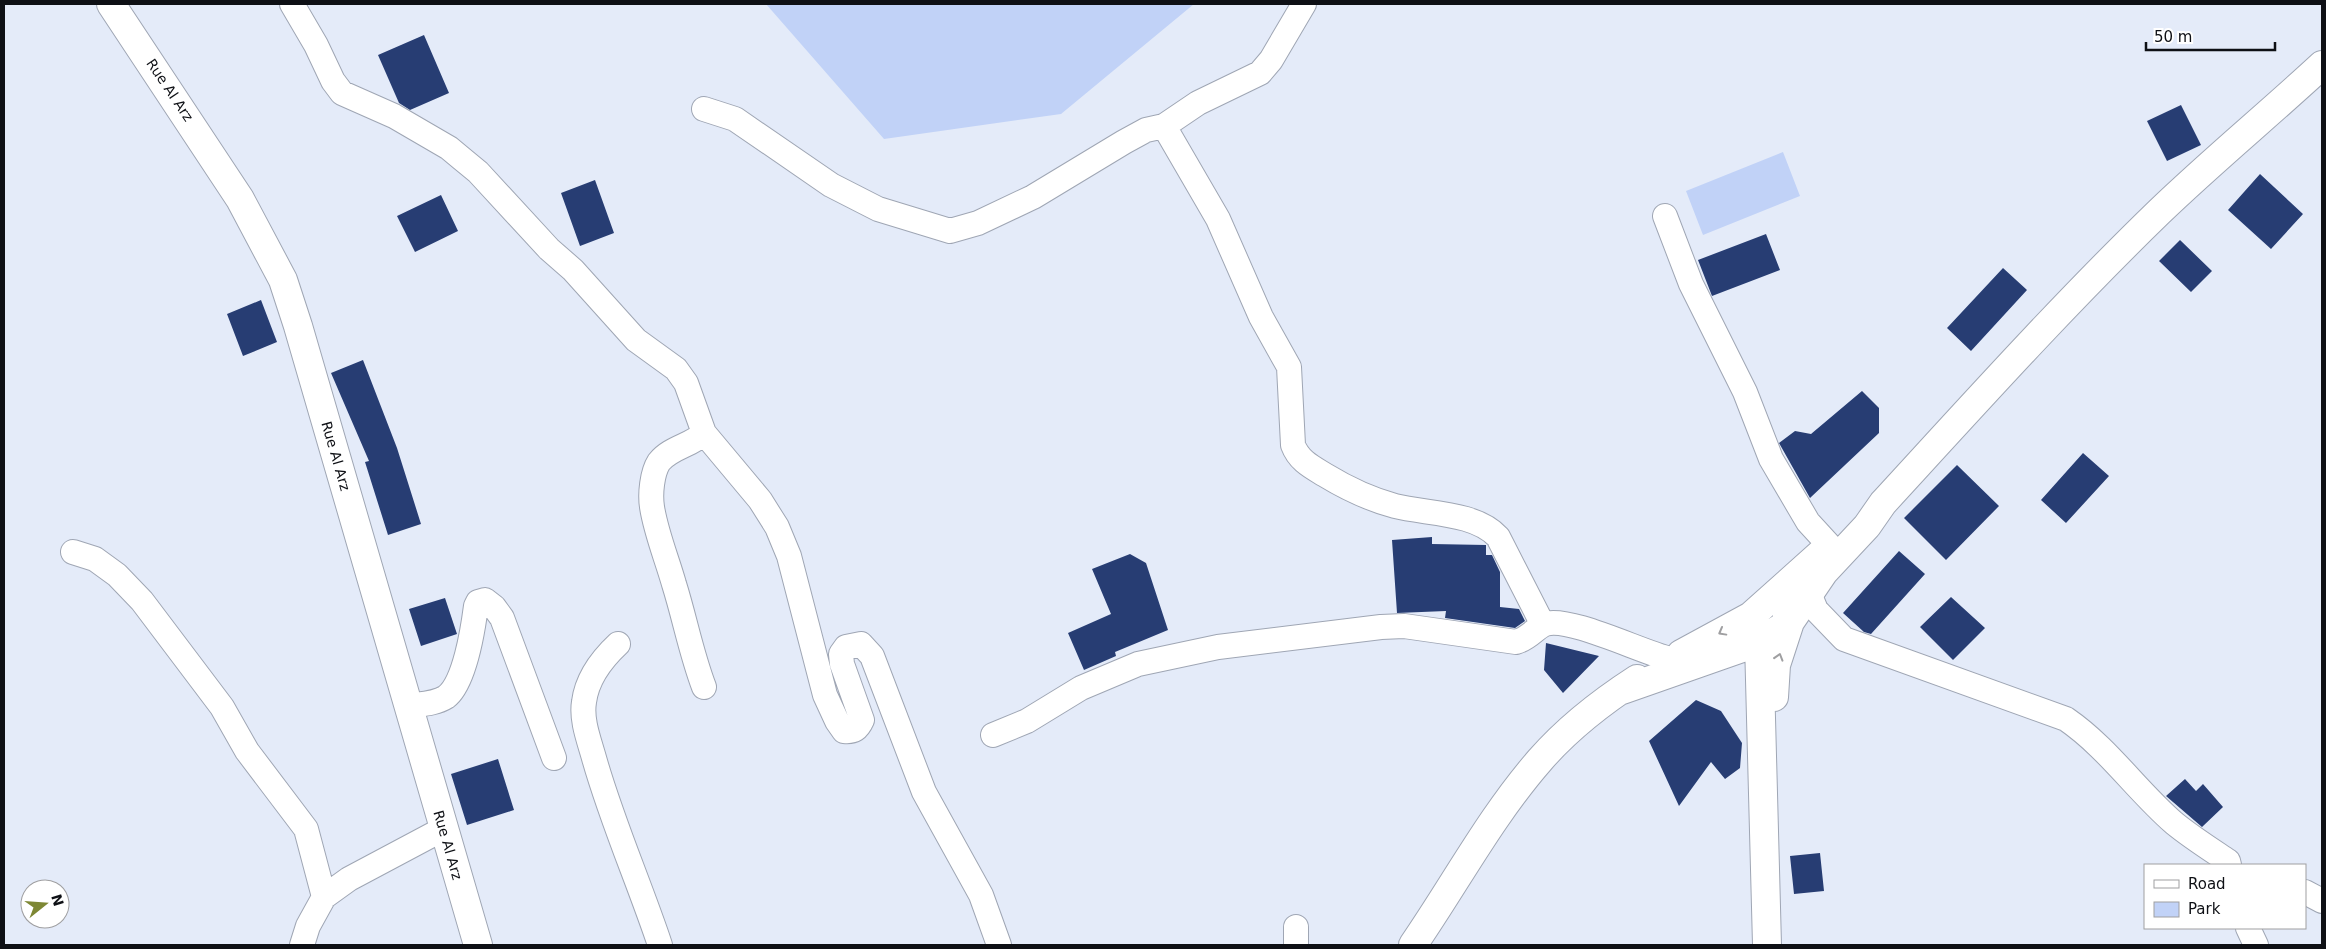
<svg xmlns="http://www.w3.org/2000/svg" width="2326" height="949" viewBox="0 0 2326 949" font-family="'DejaVu Sans',sans-serif">
<rect width="100%" height="100%" fill="#e4ebf9"/>
<!-- green -->
<path fill="#c1d2f7" d="M766 4H1194L1061 114 884 139Z
M1783 152 1800 196 1703 235 1686 191Z"/>
<!-- building -->
<path fill="#273d73" d="M424 35 449 93 410 110 399 103 378 55Z
M2181 105 2201 145 2167 161 2147 121Z
M2260 174 2303 214 2271 249 2228 210Z
M595 180 614 233 580 246 561 193Z
M441 195 458 231 415 252 397 216Z
M1766 234 1780 270 1712 296 1698 260Z
M2180 240 2212 271 2191 292 2159 261Z
M2003 268 2027 290 1971 351 1947 328Z
M261 300 277 342 243 356 227 314Z
M363 360 397 448 421 524 388 535 365 462 369 461 331 373Z
M1862 391 1879 408V433L1810 498 1779 443 1795 431 1811 434Z
M2083 453 2109 476 2066 523 2041 500Z
M1957 465 1999 506 1946 560 1904 518Z
M1432 537V544L1486 545V555H1492L1500 572V607L1519 609 1525 621 1515 628 1445 618 1446 611 1397 613 1392 540Z
M1899 551 1925 574 1871 634 1864 632 1843 613Z
M1130 554 1146 563 1168 630 1115 652 1116 656 1084 670 1068 633 1111 614 1092 569Z
M1951 597 1985 628 1953 660 1920 627Z
M445 598 457 634 421 646 409 609Z
M1546 643 1599 656 1563 693 1544 670Z
M1696 700 1721 711 1742 743 1740 768 1725 779 1711 762 1679 806 1649 741Z
M498 759 514 810 467 825 451 774Z
M2185 779 2196 791 2203 784 2223 807 2202 827 2166 796Z
M1820 853 1824 891 1794 894 1790 856Z"/>
<g fill="none" stroke-linecap="round" stroke-linejoin="round">
<!-- minor casing -->
<g stroke="#9fa6b4" stroke-width="26">
<path id="minor" d="M292 4 316 45 333 81 342 93 394 116 449 148 461 158 478 172 549 249 573 270 636 340 676 369 686 383 704 433 760 500 777 527 789 556 825 695 837 721 844 731C854 732 858 729 862 720L842 664 841 654 846 647 861 644 872 656 924 792 981 895 999 945
M704 109 735 119 831 185 878 209 950 231 978 223 1033 197 1124 142 1146 130 1164 126 1198 103 1260 73 1271 60 1304 4
M1164 126 1218 219 1261 317 1289 367 1293 445C1299 461 1312 467 1325 475 1348 489 1369 499 1395 506 1427 514 1475 512 1498 537L1543 625
M1665 216 1691 284 1745 392 1771 459 1808 522 1830 546
M704 433C691 446 671 447 659 462 652 473 650 494 652 507 656 533 667 559 674 584 685 619 691 653 704 687
M73 552 95 559 117 575 142 601 222 707 247 751 306 829 324 897
M1809 593 1816 610 1844 639 2066 719C2108 748 2136 790 2174 823 2191 837 2210 849 2228 861L2229 865
M618 644C602 659 587 678 584 702 581 720 589 740 594 758 612 822 639 882 660 945
M408 706C420 704 435 704 446 697 465 683 473 629 476 606L478 602 485 600 494 607 502 618 554 758
M993 735 1027 721 1081 688 1138 664 1218 647 1381 627 1404 626 1516 642C1530 638 1535 628 1545 624 1569 616 1641 652 1670 659
M2305 892 2322 901
M1296 927V945
M2248 928 2256 945
M302 945 308 926 324 897 349 879 443 829"/>
</g>
<!-- major casing -->
<g stroke="#9fa6b4" stroke-width="30">
<path id="major" d="M111 4 240 199 283 280 298 326 478 945
M1754 625 1759 642 1767 945
M1681 654 1751 616 1827 548
M1622 690 1759 642 1790 622 1824 572 1867 526 1883 503C1973 405 2063 305 2159 212 2212 161 2268 115 2322 65
M1774 697 1776 665 1790 622 1787 615
M1413 945C1455 884 1491 816 1540 760 1567 729 1603 701 1637 679"/>
</g>
<!-- minor -->
<use href="#minor" stroke="#fff" stroke-width="24"/>
<!-- major -->
<use href="#major" stroke="#fff" stroke-width="28"/>
</g>
<!-- one-way arrows -->
<defs><path id="oneway-chevron" d="M-2-3.5L2.5 0L-2 3.5" fill="none" stroke-width="1.6" stroke-linecap="round" stroke-linejoin="round" transform="scale(1.25)"/></defs>
<g stroke="#9f9fa1">
<use href="#oneway-chevron" transform="translate(1722 632) rotate(151)"/>
<use href="#oneway-chevron" transform="translate(1779 657) rotate(-73)"/>
</g>
<g text-anchor="middle" stroke-width="5" stroke-linejoin="round" paint-order="stroke">
<!-- street labels -->
<g font-size="14" fill="#0e1015" stroke="#fff">
<text transform="translate(170 90) rotate(56)" y="5">Rue Al Arz</text>
<text transform="translate(336 456) rotate(74)" y="5">Rue Al Arz</text>
<text transform="translate(448 845) rotate(74)" y="5">Rue Al Arz</text>
</g>
</g>
<!-- border -->
<rect width="2326" height="949" fill="none" stroke="#0e1015" stroke-width="10"/>
<!-- legend -->
<rect x="2144" y="864" width="162" height="65" fill="#ffffff" stroke="#9f9fa1"/>
<rect x="2154" y="880" width="25" height="8" fill="#ffffff" stroke="#9f9fa1"/>
<text x="2188" y="889" font-size="15" fill="#0e1015">Road</text>
<rect x="2154" y="902" width="25" height="15" fill="#c1d2f7" stroke="#9f9fa1"/>
<text x="2188" y="914" font-size="15" fill="#0e1015">Park</text>
<!-- north arrow -->
<g transform="translate(45 904) rotate(73)"><circle r="24" fill="#ffffff" stroke="#9f9fa1"/>
<path d="M0-4L9 19L0 12L-9 19Z" fill="#7d8734"/>
<text y="-8" font-size="14" font-weight="bold" text-anchor="middle" fill="#0e1015">N</text>
</g>
<!-- scale -->
<path d="M2146 42v8h129v-8" fill="none" stroke="#0e1015" stroke-width="2.5"/>
<text x="2154" y="42" font-size="15" fill="#0e1015" stroke="#ffffff" stroke-width="4" paint-order="stroke">50 m</text>
</svg>
